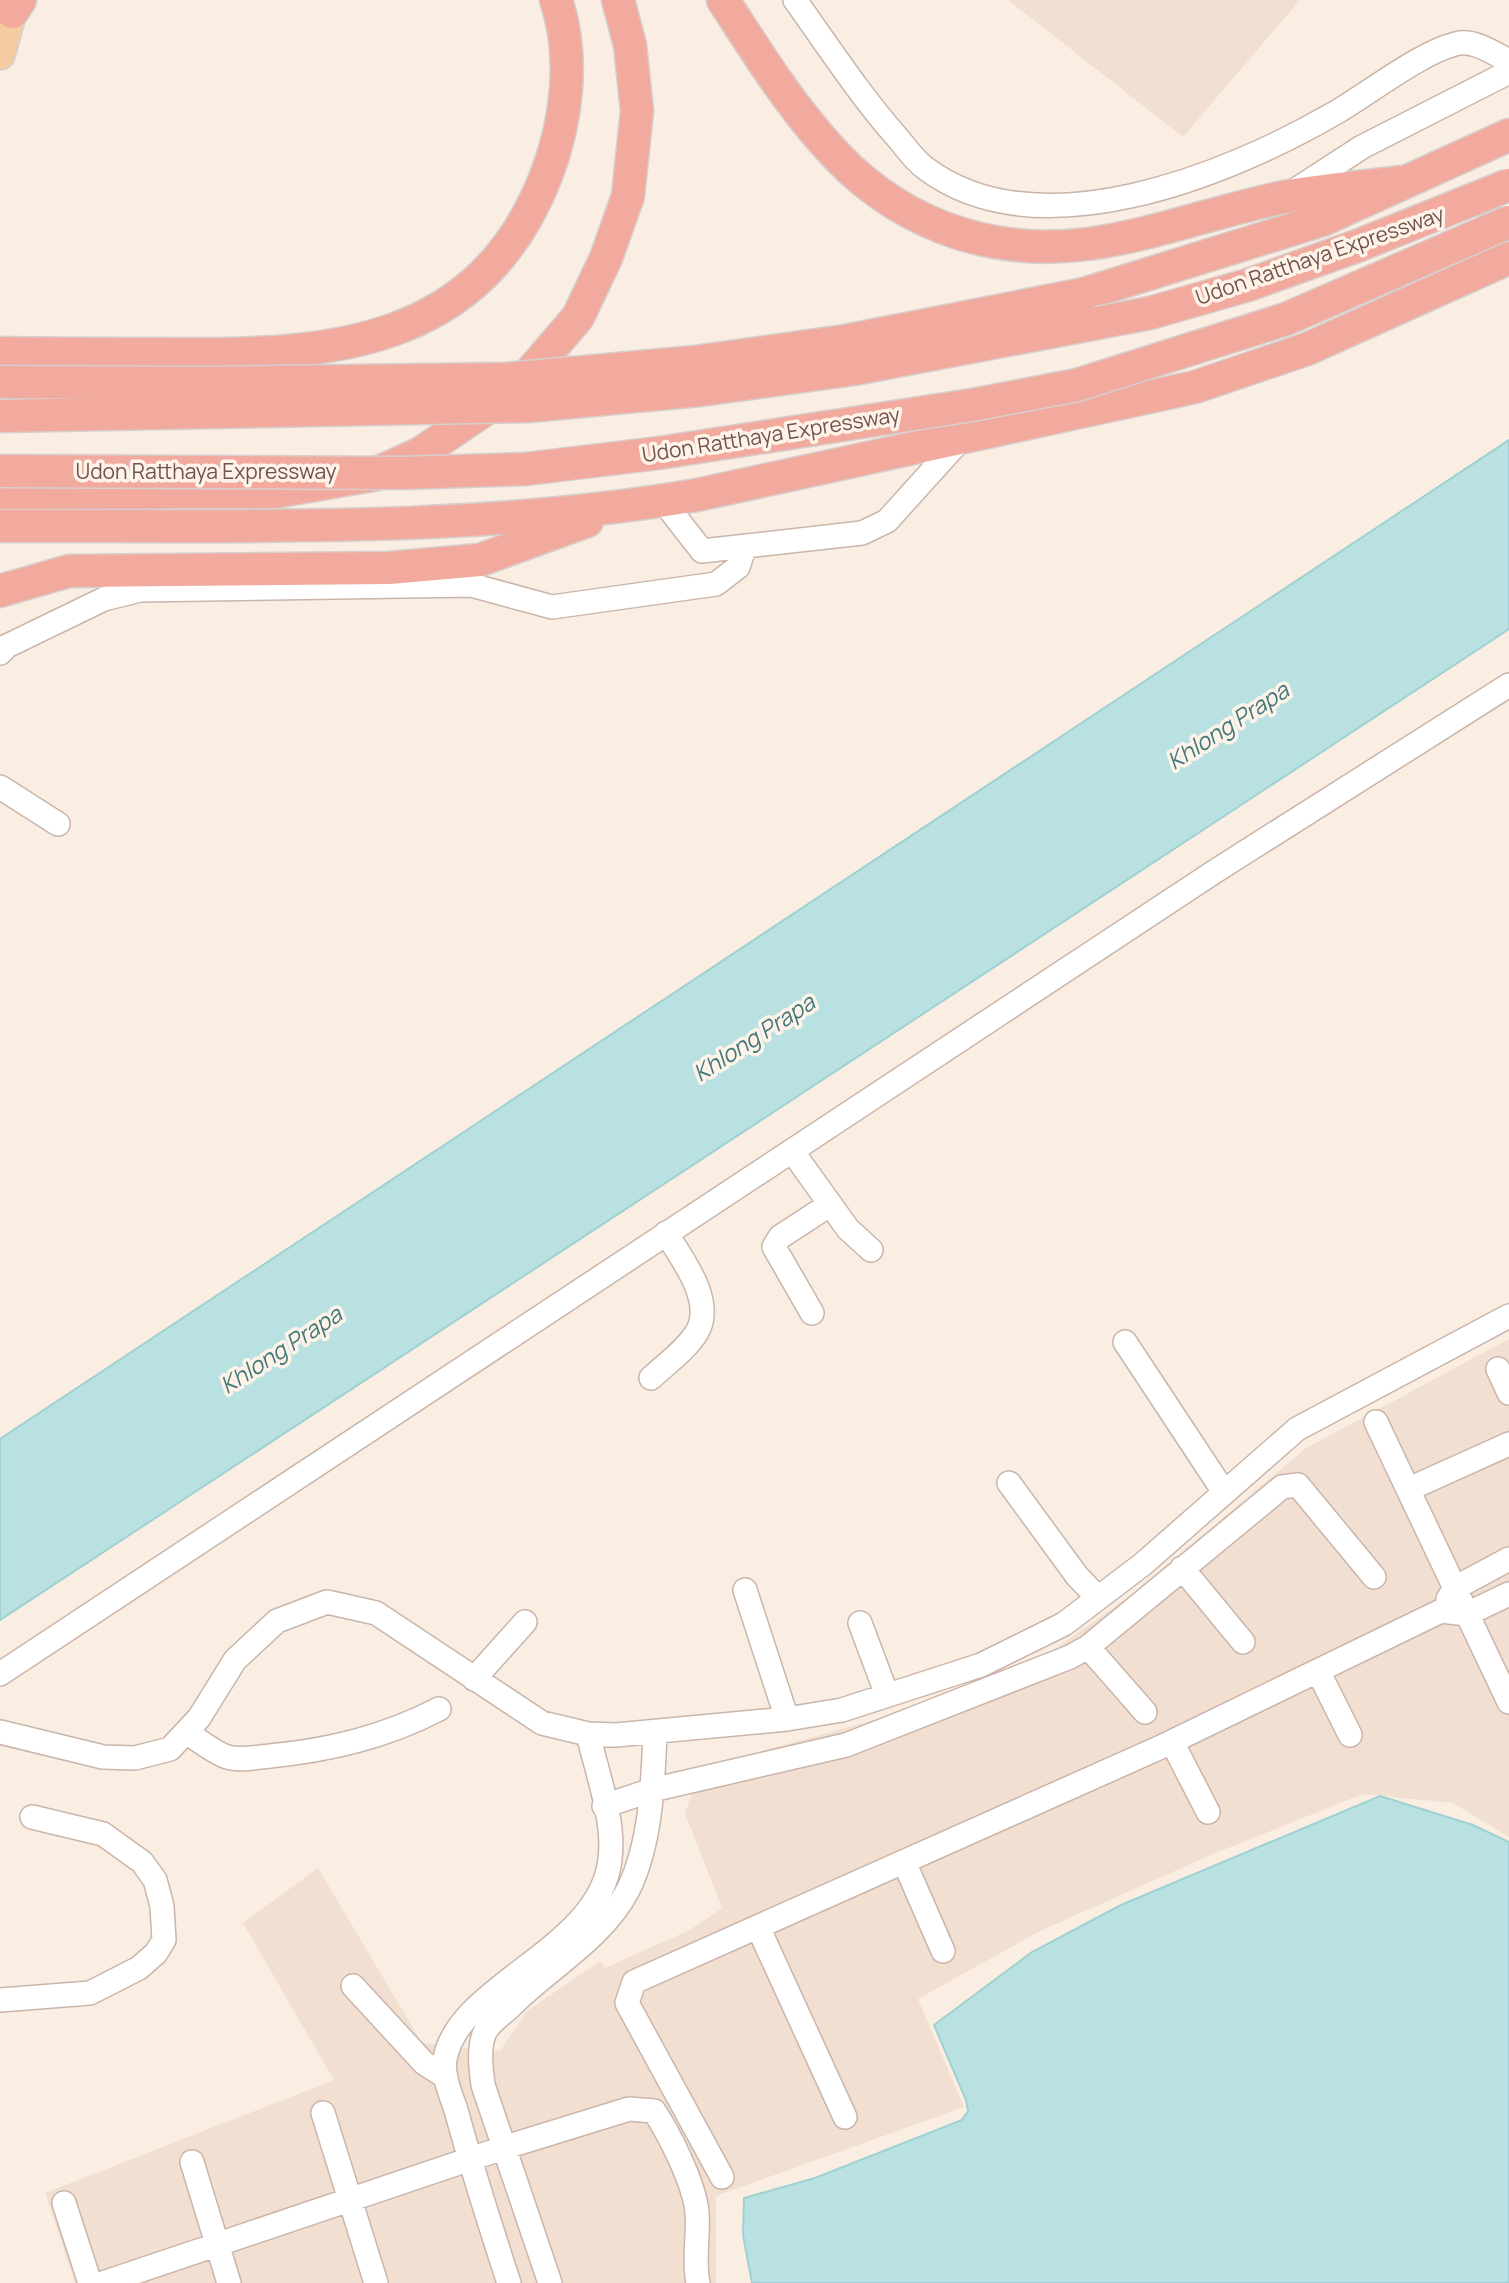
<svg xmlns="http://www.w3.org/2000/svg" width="1509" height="2283" viewBox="0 0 1509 2283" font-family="Manrope,sans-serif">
<rect width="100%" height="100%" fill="#faeee2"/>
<!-- residential -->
<path fill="#f1dfd1" d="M1008 0H1300L1183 137Z
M1509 1339V1837L1453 1803 1363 1794 1213 1854 1038 1932 918 1999 964 2107 716 2196V2283H75L45 2193 334 2080 243 1923 318 1868 422 2043 500 2051 527 2011 600 1961 605 1968 690 1930 722 1908 685 1813 701 1768 928 1705 1032 1665 1130 1596 1306 1448Z"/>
<!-- water -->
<path fill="#b9e1e2" stroke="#9fd1d3" stroke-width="2" d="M1509 440V629L0 1620V1439Z
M1380 1796 1473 1825 1509 1842V2283H752L743 2235 744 2198 815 2178 962 2120 968 2111 966 2100 934 2025 1032 1952 1121 1905Z"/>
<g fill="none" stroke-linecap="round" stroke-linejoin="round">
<!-- minor casing -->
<g stroke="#cab5aa" stroke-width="26">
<path id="minor" d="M795 0C828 46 859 94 896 136 905 146 914 160 925 168 1038 253 1228 175 1335 113 1368 94 1425 49 1460 43 1476 41 1495 54 1509 61
M1291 193 1362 147 1509 72
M663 501 702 551 862 533 887 521 961 439
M0 653 7 646 104 599 140 590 471 585 552 607 716 584 738 567 745 546
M0 787 58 824
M792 1151 848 1229 871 1250
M812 1313 774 1247 780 1237 829 1205
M1125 1342 1224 1492
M1498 1369 1509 1393
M651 1378C666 1364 686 1350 697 1332 715 1301 682 1259 666 1233
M1376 1422 1509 1702
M1009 1483 1077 1576 1098 1598
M1409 1489 1509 1444
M1182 1568 1243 1642
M745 1590 787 1719
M1448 1599 1455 1588 1509 1559
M860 1623 887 1695
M1088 1647 1145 1712
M1318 1671 1350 1735
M0 1674 1214 872 1509 685
M474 1679 525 1622
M0 1732 103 1757 135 1758 170 1749 199 1718 235 1660 277 1621 327 1602 376 1613 542 1723 588 1734 616 1735 787 1719 842 1710 981 1665 1064 1624 1143 1564 1297 1429 1509 1316
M186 1732C199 1740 213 1752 227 1757 240 1761 257 1757 270 1756 330 1750 385 1737 439 1709
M1172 1742 1208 1812
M604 1806 652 1790 846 1745 1070 1657 1088 1647 1282 1487 1298 1485 1374 1577
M905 1864 943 1951
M758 1927 845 2117
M353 1986 424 2063 446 2077
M0 2000 90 1993 139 1968 156 1953 164 1940 162 1906 155 1880 142 1862 103 1834 32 1817
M323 2113 376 2283
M192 2162 229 2283
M722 2177 627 2003 634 1982 1161 1747 1441 1611 1467 1614 1509 1594
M64 2203 90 2283
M103 2283 506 2147 629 2109 654 2111C670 2135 694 2183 697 2212 699 2236 693 2259 698 2283
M509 2283C490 2225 472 2169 456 2110 451 2095 442 2075 445 2059 458 1984 601 1949 610 1859 615 1820 597 1773 588 1734
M550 2283 483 2085C481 2069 478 2047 485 2032 490 2022 504 2013 512 2005 549 1968 603 1938 628 1890 651 1844 653 1783 655 1733"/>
</g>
<!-- major casing -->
<g stroke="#d7cfcd" stroke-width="32">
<path id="major" d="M0 55 15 0"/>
</g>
<!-- highway casing -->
<g stroke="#d7cfcd" stroke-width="35">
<path id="highway" d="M723 0C755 49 785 98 824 142 892 221 985 257 1088 244 1154 235 1219 210 1284 197 1322 190 1361 187 1399 182
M12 12 20 0
M1084 294 1322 220 1509 135
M0 353C57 354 113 354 170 354 329 356 479 347 546 176 567 122 575 56 556 0
M0 493 274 492 373 475 421 453 518 387 578 317 606 258 628 196 637 111 630 45 618 0
M0 526C233 525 467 534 697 495L1195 387 1307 349 1509 258
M0 591 69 571 389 568 480 560 587 521"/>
</g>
<!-- minor -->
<use href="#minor" stroke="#fff" stroke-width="23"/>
<!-- major -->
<use href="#major" stroke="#f5cc9f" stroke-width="28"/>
<!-- highway -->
<use href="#highway" stroke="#f1aa9d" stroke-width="32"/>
<!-- highway-bridge casing -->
<g stroke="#d7cfcd" stroke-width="35" stroke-linecap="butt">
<path id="highway-bridge" d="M0 382 204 383 506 379 695 362 845 341 1084 294
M0 416 529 406 700 390 854 369 1150 313 1248 285 1357 246 1509 185
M0 471 403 473 526 469 659 453 972 405 1077 385 1286 319 1509 222"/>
</g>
<!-- highway-bridge -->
<use href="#highway-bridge" stroke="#f1aa9d" stroke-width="32"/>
</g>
<g text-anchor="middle" stroke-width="7" stroke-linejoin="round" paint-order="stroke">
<!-- street labels -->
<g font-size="21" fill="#70544b" stroke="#fef3e8">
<text transform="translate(1320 256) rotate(-19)" y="7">Udon Ratthaya Expressway</text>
<text transform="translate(771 435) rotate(-9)" y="7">Udon Ratthaya Expressway</text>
<text x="206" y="479">Udon Ratthaya Expressway</text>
</g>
<!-- water labels -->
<g font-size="23" font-style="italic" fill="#43787b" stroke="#fef3e8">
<text transform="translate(1228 726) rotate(-33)" y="8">Khlong Prapa</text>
<text transform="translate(754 1038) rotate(-33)" y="8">Khlong Prapa</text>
<text transform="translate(281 1350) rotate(-33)" y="8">Khlong Prapa</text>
</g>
</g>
</svg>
